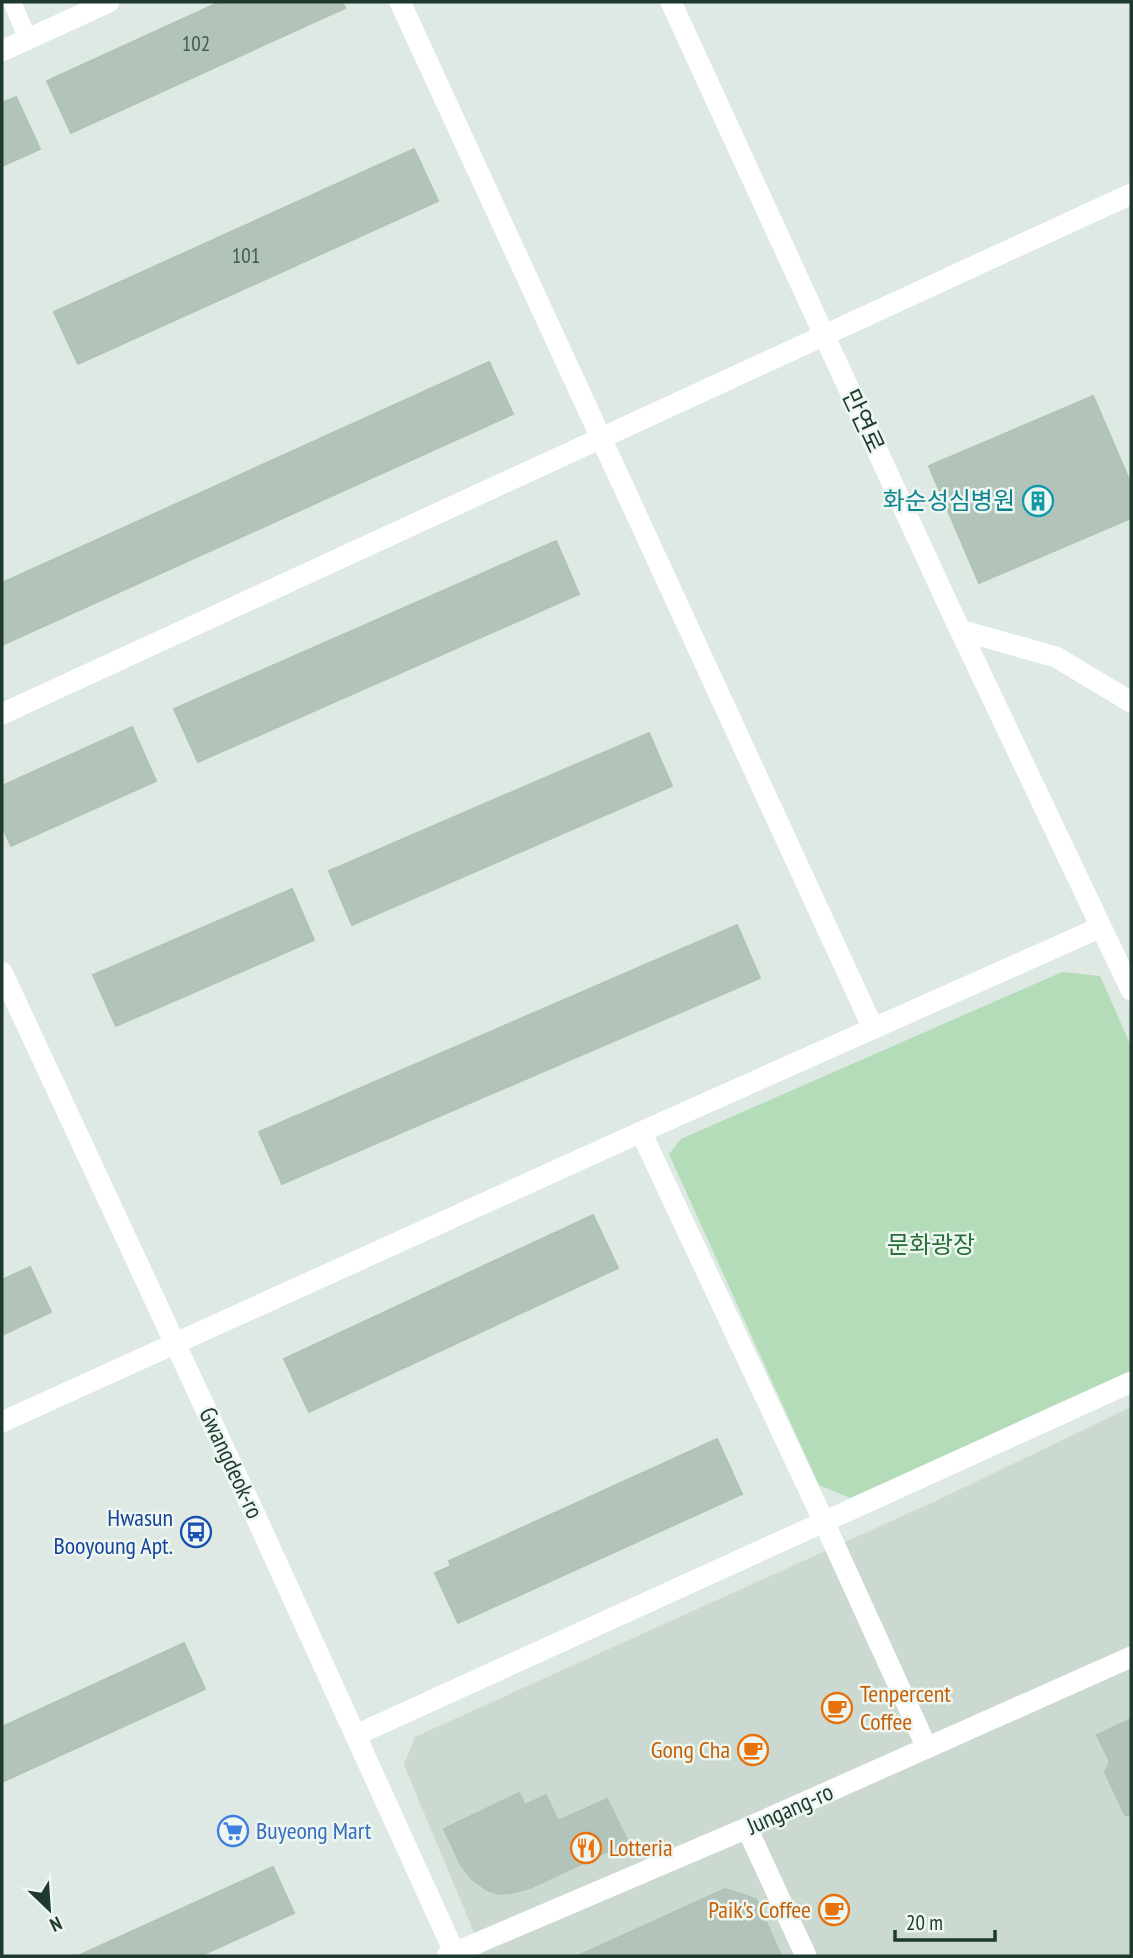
<svg xmlns="http://www.w3.org/2000/svg" width="1133" height="1958" viewBox="0 0 1133 1958" font-family="'PT Sans Narrow','Noto Sans KR',sans-serif">
<rect width="100%" height="100%" fill="#dde9e2"/>
<!-- built -->
<path fill="#cbd9d0" d="M1131 1407V1956H484L404 1765 415 1737 940 1499Z"/>
<!-- green -->
<path fill="#b4dcb9" d="M1062 972 1100 976 1131 1046V1373L850 1498 819 1485 669 1154 681 1139Z"/>
<!-- building -->
<path fill="#b2c4ba" stroke="#afc3b8" stroke-width="2" d="M220 2H342L345 8 71 133 47 81Z
M16 97 40 149 2 166V103Z
M414 149 438 201 78 364 54 312Z
M489 362 513 414 2 645V583Z
M1093 396 1131 484V518L979 583 929 466Z
M556 541 579 594 198 762 174 709Z
M132 727 156 781 11 846 2 825V786Z
M649 733 672 786 352 925 329 871Z
M292 889 314 940 116 1026 93 975Z
M737 925 760 978 282 1184 259 1132Z
M593 1215 618 1268 309 1412 284 1359Z
M30 1267 51 1312 2 1335V1280Z
M717 1439 742 1494 458 1623 435 1573 451 1566 449 1561Z
M184 1643 205 1689 2 1782V1727Z
M1131 1719V1815H1125L1105 1772 1110 1762 1097 1735Z
M519 1793 525 1805 546 1795 558 1821 607 1799 628 1842 530 1888 510 1893 499 1894 487 1890 472 1879 461 1865 444 1829Z
M273 1867 294 1913 200 1956H78Z
M725 1889 756 1899 781 1956H578Z"/>
<g fill="none" stroke-linecap="round" stroke-linejoin="round">
<!-- service -->
<path stroke="#fff" stroke-width="18" d="M12 2 28 39"/>
<!-- pedestrian -->
<path stroke="#fff" stroke-width="21" d="M824 1522 927 1748"/>
<!-- minor -->
<path stroke="#fff" stroke-width="21" d="M400 2 873 1028
M671 2 951 611 1131 990
M2 51 109 2
M960 630 1056 657 1131 702
M2 714 1131 194
M641 1132 824 1522
M2 1422 641 1132 1101 927
M356 1735 1131 1382
M747 1828 806 1956"/>
<!-- tertiary -->
<path stroke="#fff" stroke-width="21" d="M2 972 256 1517 456 1956
M447 1956 747 1828 1131 1657"/>
</g>
<!-- icons -->
<defs>
<g id="building-ring" transform="scale(1.575)"><circle r="9.5" fill="#edf6f0" stroke="#0f9aa8" stroke-width="1.5"/><path d="M-4-6H4V6H1V3H-1V6H-4ZM-2.5-4.3h1.7v1.8h-1.7ZM.8-4.3h1.7v1.8H.8ZM-2.5-1h1.7V.8h-1.7ZM.8-1h1.7V.8H.8Z" fill="#0f9aa8"/></g>
<g id="bus-ring" transform="scale(1.575)"><circle r="9.5" fill="#edf6f0" stroke="#1a4fb4" stroke-width="1.5"/><path d="M-5-6H5V4H4V6H2V4H-2V6H-4V4H-5ZM-3.5-4V0h7V-4ZM-3.5 1.2v1.5H-2V1.2ZM2 1.2v1.5H3.5V1.2Z" fill="#1a4fb4"/></g>
<g id="cafe-ring" transform="scale(1.575)"><circle r="9.5" fill="#edf6f0" stroke="#e8710a" stroke-width="1.5"/><path d="M-5.5-4.5H6V0H3Q3 3.5 0 3.5H-2.5Q-5.5 3.5-5.5 0ZM3-3.2v2h1.7v-2ZM-6 4.5H4V6H-6Z" fill="#e8710a"/></g>
<g id="supermarket-ring" transform="scale(1.575)"><circle r="9.5" fill="#edf6f0" stroke="#3f7fe0" stroke-width="1.5"/><path d="M-6-5.5h2.5l.6 2H6L4.5 2H-2.5L-4.4-4H-6ZM-1.5 3.2a1.3 1.3 0 1 0 .1 0ZM3 3.2a1.3 1.3 0 1 0 .1 0Z" fill="#3f7fe0"/></g>
<g id="restaurant-ring" transform="scale(1.575)"><circle r="9.5" fill="#edf6f0" stroke="#e8710a" stroke-width="1.5"/><path d="M-5-6h1v4h1v-4h1v4h1v-4h1v5L-1.5 .5V6h-2V.5L-5-1ZM5-6V6H3V1.5H1.5Q1.5-4 5-6Z" fill="#e8710a"/></g>
</defs>
<g fill-rule="evenodd">
<use href="#building-ring" x="1038" y="501"/>
<use href="#bus-ring" x="196" y="1532"/>
<use href="#cafe-ring" x="837" y="1708"/>
<use href="#cafe-ring" x="753" y="1750"/>
<use href="#supermarket-ring" x="233" y="1831"/>
<use href="#restaurant-ring" x="586" y="1848"/>
<use href="#cafe-ring" x="834" y="1910"/>
</g>
<g text-anchor="middle" stroke-width="5" stroke-linejoin="round" paint-order="stroke">
<!-- number labels -->
<g font-size="21" fill="#435c50">
<text x="196" y="51">102</text>
<text x="246" y="263">101</text>
</g>
<!-- street labels -->
<g font-size="24" fill="#1e392d" stroke="#edf6f0">
<text transform="translate(863 421) rotate(65)" y="8">만연로</text>
<text transform="translate(231 1463) rotate(65)" y="8">Gwangdeok-ro</text>
<text transform="translate(790 1809) rotate(-24)" y="8">Jungang-ro</text>
</g>
<!-- culture labels -->
<g font-size="24" fill="#0d838f" stroke="#edf6f0" text-anchor="end">
<text x="1015" y="509">화순성심병원</text>
</g>
<!-- park labels -->
<g font-size="24" fill="#287038" stroke="#edf6f0">
<text x="931" y="1253">문화광장</text>
</g>
<!-- transit labels -->
<g font-size="24" fill="#164399" stroke="#edf6f0" text-anchor="end">
<text x="173" y="1526">Hwasun<tspan x="173" dy="28">Booyoung Apt.</tspan></text>
</g>
<!-- food labels -->
<g font-size="24" fill="#c56008" stroke="#edf6f0" text-anchor="start">
<text x="860" y="1702">Tenpercent<tspan x="860" dy="28">Coffee</tspan></text>
<text x="730" y="1758" text-anchor="end">Gong Cha</text>
<text x="609" y="1856">Lotteria</text>
<text x="811" y="1918" text-anchor="end">Paik's Coffee</text>
</g>
<!-- shop labels -->
<g font-size="24" fill="#366cbe" stroke="#edf6f0" text-anchor="start">
<text x="256" y="1839">Buyeong Mart</text>
</g>
</g>
<!-- border -->
<rect width="1133" height="1958" fill="none" stroke="#1e392d" stroke-width="7"/>
<!-- north arrow -->
<g transform="translate(49 1909) rotate(155)" stroke="#edf6f0" stroke-width="5" paint-order="stroke">
<path d="M0-5L12 26L0 18L-12 26Z" fill="#1e392d"/>
<text y="-10" font-size="19" font-weight="bold" text-anchor="middle" fill="#1e392d">N</text>
</g>
<!-- scale -->
<path d="M895 1930v10h100v-10" fill="none" stroke="#1e392d" stroke-width="3.5"/>
<text x="906" y="1930" font-size="21" fill="#1e392d" stroke="#edf6f0" stroke-width="5" paint-order="stroke">20 m</text>
</svg>
